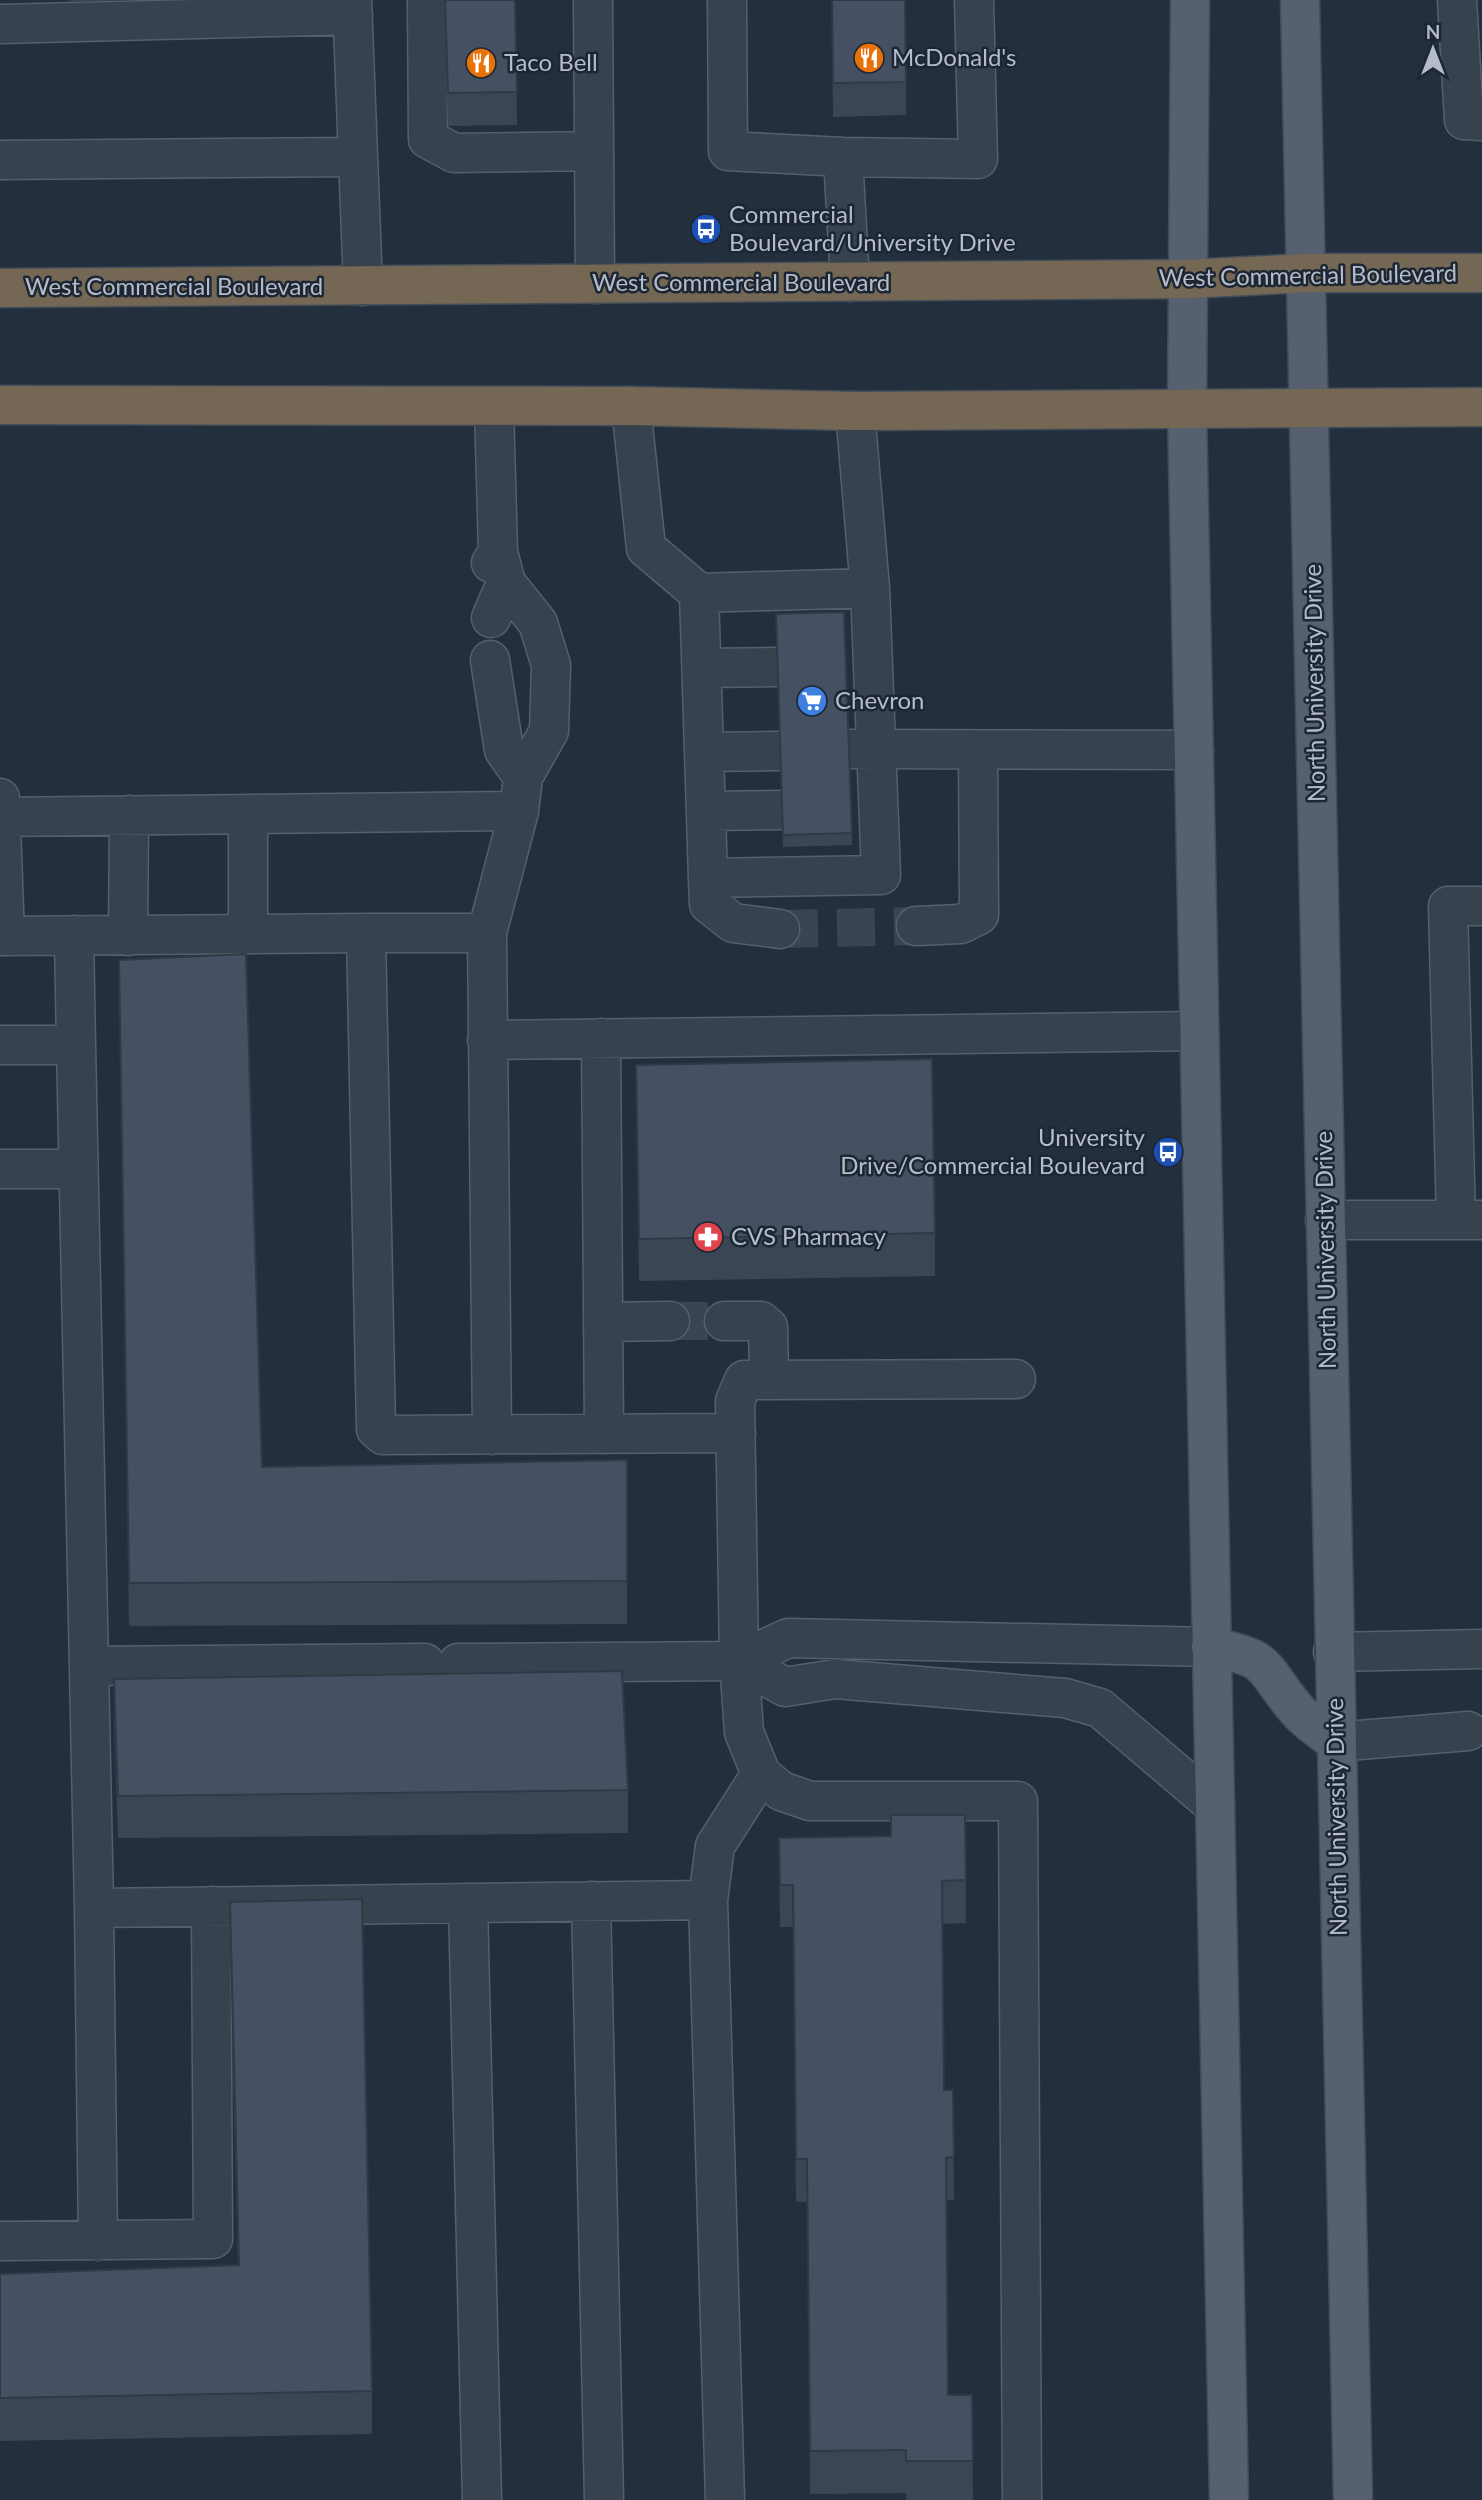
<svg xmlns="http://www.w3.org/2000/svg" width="1482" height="2500" viewBox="0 0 1482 2500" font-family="Lato,sans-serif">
<rect width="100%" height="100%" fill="#242f3e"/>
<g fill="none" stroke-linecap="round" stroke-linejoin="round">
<!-- minor-tunnel -->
<path stroke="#3a4453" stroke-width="38" stroke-dasharray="38 19" stroke-linecap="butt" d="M780 929 916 926
M670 1321H724"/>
<!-- minor casing -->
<g stroke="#565f6c" stroke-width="41">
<path id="minor" d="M352 0 363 286
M427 0 428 139 454 153 594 151
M593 0 595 284
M727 0 728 151 843 157
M1457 0 1464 120 1482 121
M0 24 353 15
M0 160 358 157
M850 282 843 157 978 159 974 0
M631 406 646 548 699 593 870 588 855 411
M491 563 498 552 494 407
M699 593 708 878 881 875 870 588
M491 618 506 583
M490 660 504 750 523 777
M702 668 777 667
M849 749 1194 750
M704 752 780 751
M0 798 5 936
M706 811 782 810
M248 814V934
M0 817 519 811
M708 878 709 904 733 923 780 929
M916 926 961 924 979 915 978 750
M366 933H487
M74 935 76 1045
M0 936 366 933 376 1429 383 1435 736 1433
M128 936 129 815
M601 1038 604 1434
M487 1040 1199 1031
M0 1045H76L94 1908 708 1900 715 1846 761 1774
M0 1169H78
M1325 1220H1481
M1456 1220 1448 906H1482
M724 1321H761L768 1327 769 1379
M603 1322 670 1321
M1016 1379 744 1380 735 1401 739 1661 744 1732 761 1774 781 1791 810 1801H1018L1022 2500
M492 1435 487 933 519 811 523 777 549 731 551 665 538 623 506 583 498 552
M1333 1652 1482 1649
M739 1661 785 1687 835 1679 1065 1698 1100 1708 1215 1806
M458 1663 739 1661 788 1638 1211 1647
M89 1666 425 1663
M1335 1742 1468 1731
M708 1900 725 2500
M591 1901 604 2500
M468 1903 482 2500
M94 1908 98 2241
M0 2241 213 2239 211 1906"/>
</g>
<!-- major casing -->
<g stroke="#414a57" stroke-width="41">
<path id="major" d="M1190 0 1187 411 1229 2500
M1300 0 1353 2500
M1211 1647C1274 1659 1260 1667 1297 1710 1307 1722 1323 1732 1335 1742"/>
</g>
<!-- highway casing -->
<g stroke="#434c59" stroke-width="41">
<path id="highway" d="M0 288 1187 279 1306 273H1482
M0 405 631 406 855 411 1482 407"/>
</g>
<!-- minor -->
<use href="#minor" stroke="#38414e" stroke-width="38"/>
<!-- major -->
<use href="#major" stroke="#56606e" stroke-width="38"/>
<!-- highway -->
<use href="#highway" stroke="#746855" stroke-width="38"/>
</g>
<!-- wall -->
<path fill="#3b4654" d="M71 0H139L71 2Z
M444 0H515L517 125 448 126Z
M832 0 906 82V115L833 117Z
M776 626 852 833V845L783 847Z
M119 960 262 1467 627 1460V1624L129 1626Z
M636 1065 935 1233V1276L639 1281Z
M114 1679 628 1790V1833L118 1838 114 1722Z
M965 1815 966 1923 942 1924 944 2090H953L954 2200H946L948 2395H972L973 2500H906V2493L810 2494 807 2202H796L793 1927H780L779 1838 891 1836Z
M230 1902 372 2391V2434L0 2441V2274L238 2265 230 1945Z"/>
<!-- building -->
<path fill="#455162" stroke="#303945" stroke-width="2" d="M445 0H515L517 92 448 93Z
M832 0H905L906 82 833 83Z
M844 612 852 833 783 835 776 614Z
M246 954 262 1467 627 1460V1581L129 1583 119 960Z
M932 1059 935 1233 639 1239 636 1065Z
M622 1671 628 1790 118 1796 114 1679Z
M891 1815H965L966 1880 942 1881 944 2090H953L954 2157 946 2158 948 2395H972L973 2461H906V2450L810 2451 807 2159H796L793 1885H780L779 1838 891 1836Z
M362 1899 372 2391 0 2398V2274L239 2265 230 1902Z"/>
<!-- icons -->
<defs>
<g id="restaurant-disc" transform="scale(1.575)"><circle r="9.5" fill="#e8710a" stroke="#1d2633"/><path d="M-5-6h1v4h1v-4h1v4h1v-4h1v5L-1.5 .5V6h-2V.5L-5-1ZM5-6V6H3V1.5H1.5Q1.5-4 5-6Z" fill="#fff"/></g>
<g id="bus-disc" transform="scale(1.575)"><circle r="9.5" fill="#1a4fb4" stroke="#1d2633"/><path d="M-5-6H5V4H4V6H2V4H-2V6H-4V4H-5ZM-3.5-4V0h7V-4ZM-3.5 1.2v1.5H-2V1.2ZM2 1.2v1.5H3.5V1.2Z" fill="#fff"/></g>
<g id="supermarket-disc" transform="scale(1.575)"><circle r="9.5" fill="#3f7fe0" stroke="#1d2633"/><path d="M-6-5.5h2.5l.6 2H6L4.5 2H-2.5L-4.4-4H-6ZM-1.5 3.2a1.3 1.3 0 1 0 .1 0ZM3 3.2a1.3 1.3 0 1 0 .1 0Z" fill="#fff"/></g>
<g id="pharmacy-disc" transform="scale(1.575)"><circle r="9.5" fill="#e0444e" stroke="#1d2633"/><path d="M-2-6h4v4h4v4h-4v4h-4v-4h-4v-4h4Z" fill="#fff"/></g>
</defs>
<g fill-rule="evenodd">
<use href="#restaurant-disc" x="869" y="58"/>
<use href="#restaurant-disc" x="481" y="63"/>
<use href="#bus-disc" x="706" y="229"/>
<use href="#supermarket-disc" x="812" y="701"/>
<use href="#bus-disc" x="1168" y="1152"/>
<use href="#pharmacy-disc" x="708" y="1237"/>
</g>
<g text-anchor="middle" stroke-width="5" stroke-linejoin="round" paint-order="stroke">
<!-- poi labels -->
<g font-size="24" fill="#b4bcc9" stroke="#1d2633" text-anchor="start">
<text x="892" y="66">McDonald's</text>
<text x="504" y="71">Taco Bell</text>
<text x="729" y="223">Commercial<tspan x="729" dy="28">Boulevard/University Drive</tspan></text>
<text x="835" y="709">Chevron</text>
<text x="1145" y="1146" text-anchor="end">University<tspan x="1145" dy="28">Drive/Commercial Boulevard</tspan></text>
<text x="731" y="1245">CVS Pharmacy</text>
</g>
<!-- street labels -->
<g font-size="24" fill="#b4bcc9" stroke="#1d2633">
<text transform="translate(1308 276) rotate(-1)" y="8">West Commercial Boulevard</text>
<text x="741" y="291">West Commercial Boulevard</text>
<text x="174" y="295">West Commercial Boulevard</text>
<text transform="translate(1315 683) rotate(-91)" y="8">North University Drive</text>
<text transform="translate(1326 1250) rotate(-91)" y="8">North University Drive</text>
<text transform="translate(1337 1817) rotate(-91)" y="8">North University Drive</text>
</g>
</g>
<!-- north arrow -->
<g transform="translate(1433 49)" stroke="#1d2633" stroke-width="5" paint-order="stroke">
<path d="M0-5L12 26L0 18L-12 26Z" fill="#b4bcc9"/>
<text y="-10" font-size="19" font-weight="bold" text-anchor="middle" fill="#b4bcc9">N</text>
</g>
</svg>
